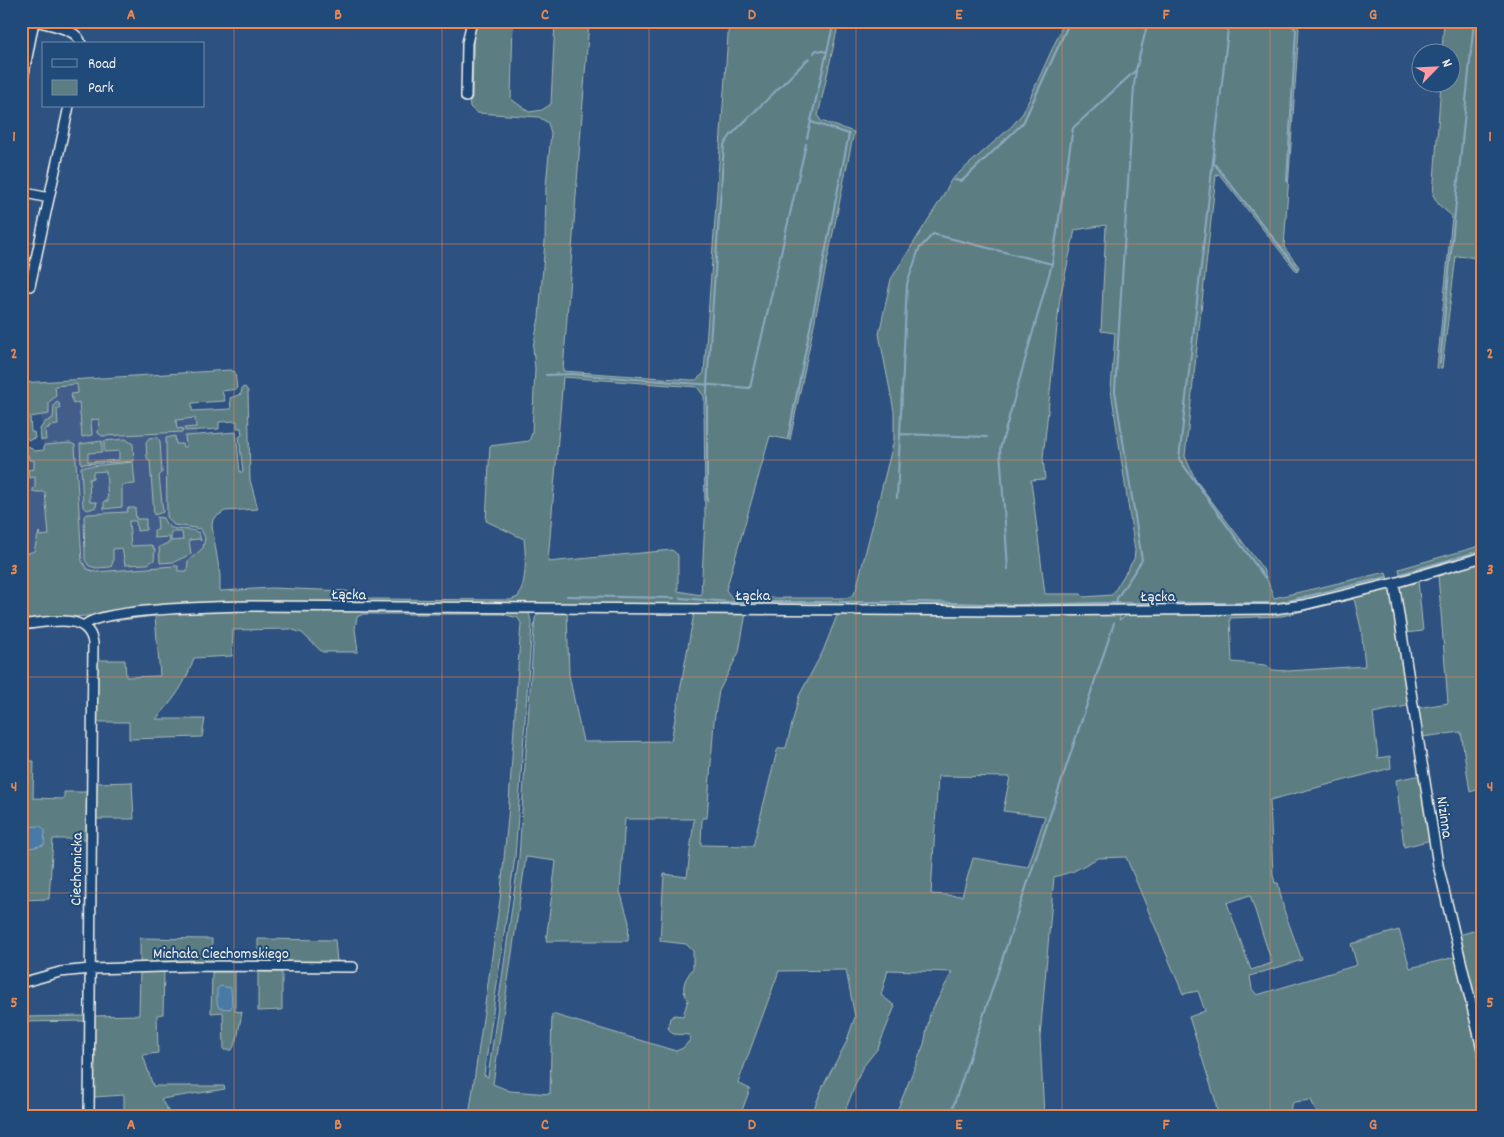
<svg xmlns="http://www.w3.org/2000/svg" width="1504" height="1137" viewBox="0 0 1504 1137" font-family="Dekko,sans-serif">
<rect width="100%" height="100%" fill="#2d5180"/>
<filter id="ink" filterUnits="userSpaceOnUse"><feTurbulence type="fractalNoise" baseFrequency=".02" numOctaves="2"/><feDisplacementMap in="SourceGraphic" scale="10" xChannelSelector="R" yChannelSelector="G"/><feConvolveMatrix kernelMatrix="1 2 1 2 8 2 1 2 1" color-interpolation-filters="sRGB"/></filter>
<g filter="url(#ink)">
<!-- built -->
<path fill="#425d89" d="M234 373 188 392 190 419 195 418 201 487 216 597 21 616V455L44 453 41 416 30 417 31 432 21 433V385Z"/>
<!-- green -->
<path fill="#5c7e83" stroke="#a8b8b6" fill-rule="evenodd" d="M474 21H513L511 99 529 112 542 110 551 104 555 21H589L563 371 691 380H696L704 373 729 21H839L818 116 821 121 854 132 790 440 770 436 726 590 732 598H846L853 595 856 590 894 440V411L879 334 891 279 943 196 951 180 1011 127 1023 113 1065 21H1295L1299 29 1284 247 1299 267 1297 272 1219 174 1216 175 1185 456 1195 479 1263 569 1274 598 1386 572 1388 581 1306 602 1250 608C1024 607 797 606 571 606 388 606 203 605 21 621V556L34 551 39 532 40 536 49 535 45 492H33V489L35 488V477L29 478 28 470 34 469V460H29L28 454H25V449L29 446 34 451 44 450V445L70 443 75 445 82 561 87 569 96 572 174 566H178V571H187L188 561 203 548 205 538 201 529 174 525 167 517 166 438 175 436 176 444H182L183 447H186L185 436 236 432 240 472H243L239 437 242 435 241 428H237V421L219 422V429L185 431V428L196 427 195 418 176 420 177 429 182 428 183 432 102 436 98 433 99 419 91 420 92 435 82 437 79 402 73 404 71 394 78 393 77 384 55 386 56 396 49 402V414L30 417 31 432H34L35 438 29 440 25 437 23 420H21V383L230 370 235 372 237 389 222 391 225 401 192 403V411L231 409 230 398 241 394 242 388 245 387 248 391 250 480 258 509 225 511 213 519 212 526 220 575V591L272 588 346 591 372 599 510 600 518 597C527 581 526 557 524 539L486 521 490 446 529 441 532 433 535 369 533 347 539 318 545 241 546 185 551 133 548 123 539 117 477 113 470 107 469 98H472ZM1106 225 1101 331 1115 333 1111 390 1135 551 1134 559 1112 595 1084 597 1081 594H1045L1031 480 1045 479 1043 458 1060 298 1075 230ZM563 377 697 387 704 396 705 519 701 595 678 591V555L672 550 548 562Z
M1444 21H1483V241L1481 258 1456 256 1442 368H1437L1452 216 1439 205 1433 195 1441 83 1452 82V52H1442Z
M57 402 59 403 60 409H57L58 425 49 426V428L45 429 46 440H41L40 429 44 423 53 418 54 405Z
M157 437 160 441 162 473 159 476 163 512 154 515 150 461 147 458 146 442 149 438Z
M126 439 133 444 134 461 105 463V461L119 460V451L104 452V441Z
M102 441V452L88 453V462L103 461V463L81 464 80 444Z
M133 462 135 484 122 485V507L104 509V501H108L106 471 93 472V478L89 479 90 502H97L96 507 88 510 83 507 81 467Z
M128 508H135L136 519H146V530L137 531 136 521H129L131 546 151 545 155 550 154 560 148 564 125 565 122 548 113 549V562L111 567 96 568 89 566 85 560 84 516 88 514 127 512Z
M157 517 163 518C170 536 185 525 199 533L201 541 199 539 189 540 191 554 174 562 160 563 159 547 170 542 169 537 154 538V530H158ZM182 532 183 540 171 541V532Z
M1483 545V554L1401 578 1399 569Z
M1483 560V788L1470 792 1461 732 1422 737 1417 708 1448 703 1438 575 1418 581 1423 631 1405 633 1399 586Z
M1391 586 1412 705 1373 713 1378 758 1390 756 1391 768 1270 800 1273 875 1275 883H1278L1284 910 1302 960 1250 976 1252 989 1257 995 1357 965 1351 944 1399 930 1410 968 1455 957 1483 1068V1116H1318L1311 1100 1294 1102 1291 1106 1290 1116H1218L1215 1099 1189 1017 1205 1011 1198 991 1183 994 1126 857 1098 858 1074 871 1054 877 1040 1037 1044 1116H895L924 1044 930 1014 952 972 888 970 881 995 895 1006 878 1048 862 1068 843 1116H811L823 1086 846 1043 855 1017 846 970 779 971 738 1083 750 1089 740 1116H469L500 900 508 817 521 623 518 618 503 614H363L357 617 355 629 358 652H322L302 633 290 629 233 630 232 656 194 658C186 683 174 700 156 719H205L202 737 129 739V722H97V660H125L126 677 160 676 155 616 96 623C144 608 198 612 247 611 335 610 422 610 510 610L529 613 532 625 515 857 484 1075 488 1077 519 857 534 629 535 618 540 612 567 613 569 675 583 742 671 741 694 613H746L739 652 719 691 714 721 707 818H702L701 845 753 846 777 751 779 748H786L799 696 823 651 838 613 1121 614 1119 620 1130 614 1277 612ZM1354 599 1361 628 1365 666 1288 671 1273 670 1266 665 1232 662 1230 618 1282 616ZM938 776 1010 777 1003 811 1045 816 1028 867 973 858 962 896 931 894ZM625 819H694L687 877 664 874 660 941 686 944 693 951V968C686 978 679 987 688 1000L683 1016 675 1015 670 1018 668 1028 673 1034 689 1035 690 1040 683 1048 676 1051 552 1014 550 1094 510 1091 493 1084 526 857 556 861 546 941H628L629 922 620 891ZM1250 895 1272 963 1251 970 1227 903Z
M21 761H34L33 798 64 799V792H87L86 839H53L49 899 21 900Z
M1421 775 1431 840 1404 847 1396 780Z
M132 782 134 819H96L97 783Z
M1483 928V1028H1480L1459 935Z
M140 938 212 939V964L140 965Z
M258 939 335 940 337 961 356 964 258 965Z
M140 969H164L163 1014 157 1015 158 1053 143 1055 153 1086H224L225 1089 161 1099 171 1116H124V1095L95 1097 94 1095 93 1016 139 1015Z
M212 972H235V1011L242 1012 237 1040 232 1050H224L223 1012 211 1013Z
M258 972H282V1010L258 1011Z
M85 1016V1021L21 1022V1017Z"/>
<!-- water -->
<path fill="#497aa6" stroke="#8daac0" d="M40 826 45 830 44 845 21 850V827Z
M221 986 231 988 232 1006 230 1009 219 1008 217 1003V989Z"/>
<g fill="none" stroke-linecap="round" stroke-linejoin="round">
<!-- stream -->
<path stroke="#8daac0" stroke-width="2" d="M1229 21 1179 459 1265 578
M834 23V21
M814 53 816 50 827 52
M807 138 832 30
M1213 162 1297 268
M954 180 961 181 964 179 1023 123 1070 21
M1287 181 1296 30 1289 21
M1440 363 1474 21
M546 375 571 374 750 388 806 144
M900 434 987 437
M788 438 849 134 811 122
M897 498 907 284 919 249 933 234 1052 264
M707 501V385L724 145 731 135 809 58
M1008 569 1000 449 1052 264 1073 128 1136 70
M1400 574 1483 550
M567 596 674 598
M680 598 730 602H923L1016 605 1095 603H1279L1387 577
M1116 605 1117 598 1142 560 1115 391 1134 86 1136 70 1148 21
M950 1116 1114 623"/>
<!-- minor casing -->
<g stroke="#f4f1e8" stroke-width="12">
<path id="minor" d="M36 21C49 25 79 29 81 44
M21 89 34 21
M466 97 467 43 472 21
M21 192 49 198
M30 286 69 106
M1394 583 1438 865 1483 1053
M21 625C45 623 88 610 93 643L89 1116
M85 625C102 608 220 607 250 606L1011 611 1274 609 1303 605 1394 583 1483 557
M21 983 60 972 90 969 197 966 353 967"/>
</g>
<!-- minor -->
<use href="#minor" stroke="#1f4a7a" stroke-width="9"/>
</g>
</g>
<!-- grid -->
<path fill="none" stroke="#ec874e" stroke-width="1" stroke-opacity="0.55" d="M234 21V1116M442 21V1116M649 21V1116M856 21V1116M1062 21V1116M1270 21V1116M21 244H1483M21 460H1483M21 677H1483M21 893H1483"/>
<g text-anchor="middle" stroke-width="4" stroke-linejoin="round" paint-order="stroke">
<!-- street labels -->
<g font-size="16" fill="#f4f1e8" stroke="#1f4a7a">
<text transform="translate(349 593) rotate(1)" y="6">Łącka</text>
<text x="753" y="600">Łącka</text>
<text x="1158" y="601">Łącka</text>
<text transform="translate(1446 817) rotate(82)" y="6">Nizinna</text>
<text transform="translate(75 869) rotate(-89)" y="6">Ciechomicka</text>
<text x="221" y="958">Michała Ciechomskiego</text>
</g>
</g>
<!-- margin -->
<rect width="1504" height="1137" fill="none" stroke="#1f4a7a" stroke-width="55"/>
<!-- legend -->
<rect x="42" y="42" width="162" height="65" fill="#1f4a7a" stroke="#748da6"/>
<rect x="52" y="59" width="25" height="8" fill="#1f4a7a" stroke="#748da6"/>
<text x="88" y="68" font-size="15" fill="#f4f1e8">Road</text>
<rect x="52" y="80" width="25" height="15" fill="#5c7e83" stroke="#748da6"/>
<text x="88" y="92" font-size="15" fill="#f4f1e8">Park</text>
<!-- north arrow -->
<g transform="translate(1436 68) rotate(66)"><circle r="24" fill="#1f4a7a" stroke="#748da6"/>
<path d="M0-4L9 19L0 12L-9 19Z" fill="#ff9aa2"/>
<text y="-8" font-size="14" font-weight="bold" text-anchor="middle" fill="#f4f1e8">N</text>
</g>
<rect x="28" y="28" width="1448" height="1082" fill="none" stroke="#ec874e" stroke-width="2"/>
<g font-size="16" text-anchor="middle" font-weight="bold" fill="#ec874e">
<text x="131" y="19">A</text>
<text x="338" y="19">B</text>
<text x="545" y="19">C</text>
<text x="752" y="19">D</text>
<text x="959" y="19">E</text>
<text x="1166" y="19">F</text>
<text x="1373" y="19">G</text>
<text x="14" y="141">1</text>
<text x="1490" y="141">1</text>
<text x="14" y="358">2</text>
<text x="1490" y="358">2</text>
<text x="14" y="574">3</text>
<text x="1490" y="574">3</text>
<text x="14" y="791">4</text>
<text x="1490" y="791">4</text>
<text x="14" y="1007">5</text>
<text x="1490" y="1007">5</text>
<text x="131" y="1129">A</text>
<text x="338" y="1129">B</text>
<text x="545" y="1129">C</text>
<text x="752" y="1129">D</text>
<text x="959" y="1129">E</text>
<text x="1166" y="1129">F</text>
<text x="1373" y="1129">G</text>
</g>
</svg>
